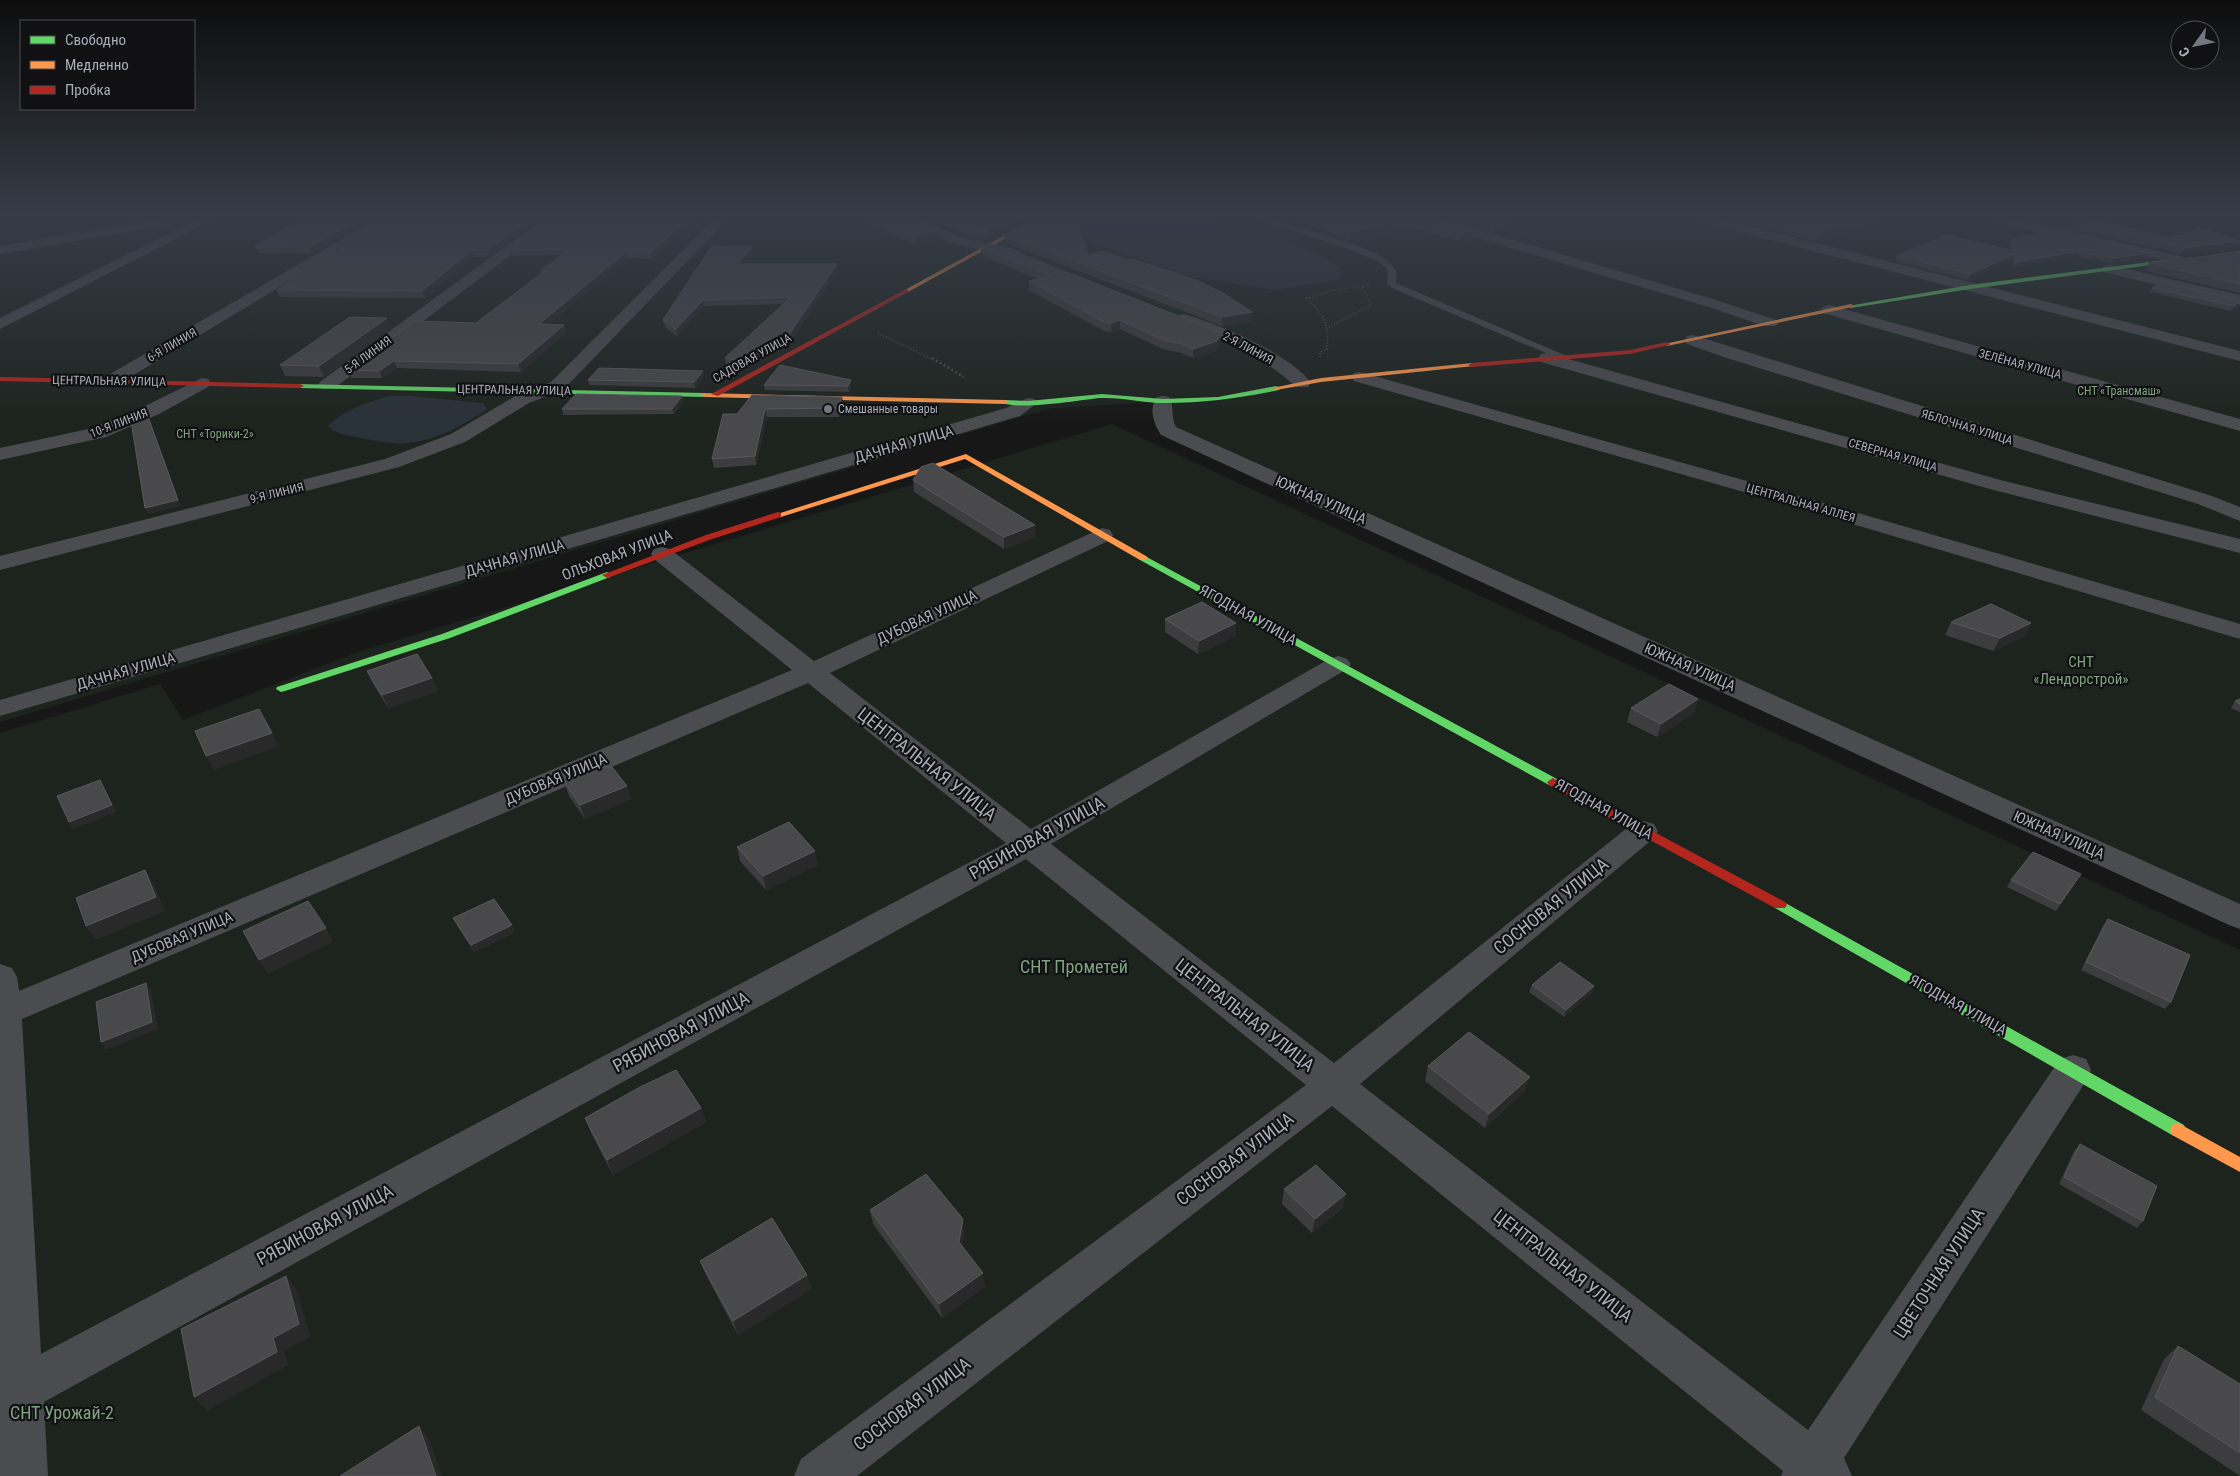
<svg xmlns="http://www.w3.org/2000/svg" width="2240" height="1476" viewBox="0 0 2240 1476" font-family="'Roboto Condensed',sans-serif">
<rect width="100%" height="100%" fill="#171717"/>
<!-- green -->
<path fill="#1d241e" d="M0 218H165L0 245Z
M187 218H2240V917L1168 431 1163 401 1047 409 0 722V250Z
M1112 424 2240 950V1476H0V733L160 684 183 720 358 652Z"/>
<!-- water -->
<path fill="#2a3239" d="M1075 218H1196L1274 238 1325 257 1343 270 1339 280 1274 290 1173 274 1167 269 1097 245 1085 238 1084 223Z
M389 396H410L483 403 487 409C465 425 436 440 409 443 392 445 372 440 356 437 345 434 335 434 328 426 345 409 367 403 389 396Z"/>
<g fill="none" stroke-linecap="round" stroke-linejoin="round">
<!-- path-far1 -->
<path stroke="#4d4e52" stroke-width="2" stroke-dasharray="1 2" stroke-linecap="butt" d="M1329 327 1371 305 1362 286
M878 333 934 360
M1320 357V352L1327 349C1329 323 1324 316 1307 298L1334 290 1369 285"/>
<!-- path -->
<path stroke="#4d4e52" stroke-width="2.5" stroke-dasharray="2 2.5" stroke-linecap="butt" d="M932 358 964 377"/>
<!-- lane -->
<path fill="#4b4c50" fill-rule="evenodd" d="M1252 218H1266C1295 227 1373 244 1392 265 1397 270 1397 276 1396 283L1569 357 1564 360 1560 359 1392 288 1387 284 1388 275 1386 268 1378 261 1345 248Z"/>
<!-- street -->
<path fill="#4b4c50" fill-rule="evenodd" d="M161 218H193L187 222 0 254V246Z
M200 218H217L0 329V318Z
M378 218H394L117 385H105L102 381 105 377Z
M545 218H560L333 389H321L318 385 321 381Z
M715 218H729L563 390 529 403 465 442 399 467 0 570V556L385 459 451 434 517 395 551 382Z
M903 218H920L960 237 1014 249 1022 254 1015 258 950 243Z
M1419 218H1441L1719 301 1776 320 1778 323 1776 326H1764L1709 307 1420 221Z
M1695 218H1718L2240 351V361L1696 221Z
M1987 218H2013L2181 256 2188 260 2181 264 1993 222Z
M2109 265 2240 295V305L2104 272 2102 269 2104 266Z
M1829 305 2240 419V431L1823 313 1821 310 1823 307Z
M1183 314C1217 323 1291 354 1311 383L1308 387H1296C1263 355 1219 339 1177 322L1175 319 1177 316Z
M1693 335 2212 496 2240 507V521L2198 504 1727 358 1687 344 1685 340 1687 336Z
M1547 353 2004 481 2240 539V553L1990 489 1541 362 1538 358 1541 354Z
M1360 372 1779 490 2240 624V639L1765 498 1354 381 1351 377 1354 373Z
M202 378 208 379 211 383 208 387 159 414 106 437 0 460V448L93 428 145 406Z
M1163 396 1169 397C1175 405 1170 416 1176 427L2240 904V929L2229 925 1161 435C1154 424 1148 409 1157 397Z
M1028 398 1034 399 1037 403 1020 416 0 716V700L1006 408Z
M1102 528 1110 530 1113 535 1110 540 830 673 1031 829 1329 659 1338 656 1347 659 1351 664 1347 669 1051 844 1334 1063 1632 824 1643 821 1654 824 1658 831 1654 838 1360 1084 1808 1430 2060 1059 2073 1055 2086 1059 2091 1070 2086 1081 1844 1458 1852 1476H1781L1783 1471 1332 1106 857 1476H794L801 1459 1306 1085 1026 859 44 1402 48 1476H0V964L12 968 17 977 19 991 792 670 654 559 651 554 654 549 662 547 670 549 814 661ZM808 683 1006 843 41 1354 22 1019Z"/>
<!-- fast -->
<path fill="#63d668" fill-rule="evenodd" d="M2165 260 2168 262 2167 263 1970 289 1851 308 1848 306 1970 285Z
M297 384 705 393 709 395 705 397 300 388 296 386Z
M1276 386 1280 388 1279 390C1241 398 1203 403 1165 403 1143 403 1121 397 1100 398 1081 400 1014 411 1001 402L1005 400 1028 401 1102 394 1163 399 1218 397Z
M1143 555 1557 779 1559 782 1553 786 1549 785 1140 560 1138 558Z
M607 572 612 575 610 577 450 638 285 691 281 692 276 689 277 687 442 634Z
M1780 900 2184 1125 2186 1130 2184 1135 2178 1137 2172 1135 1775 908 1773 905 1775 902Z"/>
<!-- slow -->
<path fill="#ff974d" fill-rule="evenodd" d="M1036 218H1043L908 292 903 291Z
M2240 251V255L2165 264 2162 262Z
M1851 304 1854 306 1853 307 1667 346 1664 344Z
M1472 363 1474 364V366L1321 382 1276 390 1272 388 1321 378Z
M702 393 1005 400 1009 402 1005 404 705 397 701 395Z
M966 454 1146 556 1148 558 1146 560H1140L965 459 781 517H775L774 515Z
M2178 1123 2240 1157V1172L2172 1135 2170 1130 2172 1125Z"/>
<!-- jam -->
<path fill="#b3261e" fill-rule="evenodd" d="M906 289 909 291 908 292 718 396 711 394Z
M1667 342 1670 344 1669 345 1630 354 1472 367 1468 365 1472 363 1630 350Z
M0 377 300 384 304 386 300 388 0 381Z
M778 512 781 513V517L712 539 610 577 607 578 602 575 706 535Z
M1553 778 1785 902 1787 905 1785 908H1775L1549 785 1547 782Z"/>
</g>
<!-- wall -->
<path fill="#3d3d3f" d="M305 218H374L312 254 258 253 255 246 268 240V238Z
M541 218 489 257H474L425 298 280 297 277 290 336 253 335 248Z
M696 218 652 259 627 258 549 324 564 325 566 332 521 372 397 368 382 378H351L348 370 476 323 542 273 541 270 561 255 512 256 511 250Z
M865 218H910L938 231 939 239 915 245 865 222Z
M927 218H1025L986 240 971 237Z
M1291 218H1435L1473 230 1472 238 1461 242 1408 227 1349 241Z
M1449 218H1515L1514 225 1493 232Z
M1745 218H1893L1815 241 1744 223Z
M2077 224 2238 247 2182 254 2074 230Z
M1005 235 1088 255 1252 312 1251 321 1222 326 1006 243Z
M2011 240 2147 258 2111 263 2095 259 2090 260 2078 256 2014 267 2012 259 1968 280 1895 261 1897 256 2010 251 2009 245Z
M981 248 1219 332 1217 351 1193 358 1182 353 1163 349 1120 329 1111 332 1102 330 1029 290V281L1038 279 982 256Z
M2240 252V293L2146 271 2149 263Z
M753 253 743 264H837L838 270 788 346 744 369 726 365 725 358 783 304 704 306 677 336 665 327 663 320Z
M2152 288 2238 306 2231 311 2150 292Z
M391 328 324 377 285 376 280 365Z
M704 376 695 388 589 385 588 380Z
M851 380V386L849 392 765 390 764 385Z
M752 395 844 406 839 417H767L756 465 714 468 712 459Z
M682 396 683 402 674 414 563 415 562 409Z
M913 480 1036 537 1004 549 914 492Z
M1165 619 1236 623V636L1198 654 1165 632Z
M1951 622 2031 623 2025 636 1993 651 1945 635Z
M367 671 432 678 438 691 388 708 373 684Z
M1698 699 1694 713 1657 737 1627 722 1631 708Z
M2240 699V712L2231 708 2235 701Z
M564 782 627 786 631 799 585 819 569 796Z
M737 847 818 865 766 890 740 861Z
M2081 874 2056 911 2007 887 2011 880Z
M453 918 515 932 474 952 457 925Z
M2108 919 2171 1002 2165 1009 2081 970 2103 926Z
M1532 985 1594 986 1592 993 1564 1017 1529 992Z
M1428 1066 1525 1091 1485 1128 1425 1081Z
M701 1108 706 1122 613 1175 591 1133 585 1118Z
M2080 1144 2143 1221 2137 1228 2059 1184 2074 1151Z
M1284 1189 1343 1208 1312 1233 1282 1204Z
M870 1210 964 1233 962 1247 985 1287 942 1318 873 1224Z
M700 1261 807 1275 811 1289 738 1335 706 1275Z
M2178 1346 2240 1384V1476L2141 1410 2164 1359Z"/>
<!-- shaded-wall -->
<path fill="#29292a" d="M360 218H374L312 254 310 247Z
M531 218H541L489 257 487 250Z
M688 218H696L652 259 651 252Z
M1010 218H1025L986 240 985 232Z
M1410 218 1408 227 1349 241 1350 232Z
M1508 218H1515L1514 225 1493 232 1494 223Z
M1869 218H1893L1815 241 1817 233Z
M1473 230 1472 238 1461 242 1463 233Z
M938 231 939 239 915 245 914 237Z
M2240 241V243L2238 247 2182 254 2185 248Z
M752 247 753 253 738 270 737 264Z
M472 250 474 257 425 298 422 291Z
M2080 251 2078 256 2014 267 2016 262Z
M626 252 627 258 541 331 539 324Z
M2150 253 2147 258 2111 263 2113 258Z
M2014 254 2012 259 1968 280 1971 274Z
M2097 254 2095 259 2090 260 2092 255Z
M837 264 838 270 788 346 744 369 743 362Z
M703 300 704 306 677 336 676 329Z
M2240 302 2238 306 2231 311 2234 306Z
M1252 312 1251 321 1222 326V317Z
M387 318 391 328 324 377 319 366Z
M1120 320V329L1111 332V323Z
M564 325 566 332 521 372 518 364Z
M1219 332 1217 351 1193 358V349Z
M394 361 397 368 382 378 379 371Z
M703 371 704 376 695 388 694 382Z
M851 380V386L849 392 848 386Z
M682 396 683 402 674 414 672 409Z
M842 397 844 406 839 417 838 408Z
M765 409 767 417 756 465 755 456Z
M147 414 150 420 181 506 149 514 145 508Z
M1035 525 1036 537 1004 549V537Z
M1236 623V636L1198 654 1199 641Z
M2031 623 2025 636 1993 651 2000 638Z
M432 678 438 691 388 708 382 695Z
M1698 699 1694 713 1657 737 1661 724Z
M272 733 279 746 214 770 206 756Z
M100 780 104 787 117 812 73 829 69 822Z
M627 786 631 799 585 819 580 805Z
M815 851 818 865 766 890 763 876Z
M145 870 154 884 165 911 96 940 86 926Z
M512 925 515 932 474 952 471 945Z
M326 928 333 942 268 974 259 960Z
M146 983 151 990 158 1029 106 1050 101 1042Z
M1594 986 1592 993 1564 1017 1566 1010Z
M1530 1077 1525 1091 1485 1128 1489 1114Z
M701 1108 706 1122 613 1175 607 1160Z
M1346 1194 1343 1208 1312 1233 1315 1219Z
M963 1219 964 1233 961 1256 959 1242Z
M983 1273 985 1287 942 1318 939 1304Z
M807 1275 811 1289 738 1335 733 1321Z
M286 1276 297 1290 310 1337 284 1351 288 1365 207 1411 194 1397 273 1338Z
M419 1426 429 1439 442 1476H436Z"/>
<!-- building -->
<path fill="#49494c" stroke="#58595d" d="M305 218H360L310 247 255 246 272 238H268Z
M384 218H531L487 250H472L422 291 277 290 344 248H335Z
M552 218H688L651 252H626L539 324 564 325 518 364 394 361 379 371 348 370 414 321 476 323 546 270H541L570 249 511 250Z
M872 218H910L938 231 914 237Z
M944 218H1010L985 232 970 229Z
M1036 218H1076L1088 255 1104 251 1127 260 1132 259 1196 280 1223 293 1252 312 1222 317 1005 235Z
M1314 218H1409L1350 232Z
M1410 218H1435L1473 230 1463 233Z
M1479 218H1508L1494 223Z
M1759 218H1869L1817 233Z
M2094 220 2168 237 2174 235 2180 236 2199 228 2240 241 2185 248 2077 224Z
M2050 231 2150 253 2113 258 2097 254 2092 255 2080 251 2016 262 2014 254 1971 274 1897 256 1947 235 2014 251 2011 240Z
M988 244 998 245 1219 332 1217 341 1193 349 1182 344 1163 340 1120 320 1111 323 1102 321 1029 281 1051 276 981 248Z
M712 246 752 247 737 264H837L786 339 743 362 725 358 791 297 703 300 676 329 663 320Z
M2240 252V284L2149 263Z
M2161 282 2240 301V302L2234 306 2152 288Z
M350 317 387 318 319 366 280 365Z
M780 365 851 380 848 386 764 385Z
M599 368 703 371 694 382 588 380Z
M576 394 682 396 672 409H562Z
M752 395 842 397 838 408 765 409 755 456 712 459 723 414H737Z
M147 414 178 500 145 508 131 421Z
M933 463 1035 525 1004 537 913 480 921 467Z
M1202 602 1236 623 1199 641 1165 619Z
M1991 604 2031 623 2000 638 1951 622Z
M417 654 432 678 382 695 367 671Z
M1669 684 1698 699 1661 724 1631 708Z
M2240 699V704L2235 701Z
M259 709 272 733 206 756 195 731Z
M603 767H612L627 786 580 805 564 782Z
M100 780 112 805 69 822 57 796Z
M789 822 815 851 763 876 737 847Z
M2033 852 2081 874 2060 904 2011 880Z
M145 870 156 897 86 926 76 898Z
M494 899 512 925 471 945 453 918Z
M308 901 326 928 259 960 243 931Z
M2108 919 2190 955 2171 1002 2086 962Z
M1560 962 1594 986 1566 1010 1532 985Z
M146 983 152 1022 101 1042 96 1002Z
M1469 1032 1530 1077 1489 1114 1428 1066Z
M676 1070 701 1108 607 1160 585 1118 640 1087Z
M2080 1144 2157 1186 2143 1221 2064 1177Z
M1316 1165 1346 1194 1315 1219 1284 1189Z
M926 1174 963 1219 959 1242 983 1273 939 1304 870 1210Z
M772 1218 807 1275 733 1321 700 1261Z
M286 1276 299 1324 273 1338 277 1352 194 1397 181 1329Z
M2178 1346 2240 1384V1453L2155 1397Z
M419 1426 436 1476H340Z"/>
<!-- sky -->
<linearGradient id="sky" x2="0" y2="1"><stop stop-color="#0d0d0d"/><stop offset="0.51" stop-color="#363c47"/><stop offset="1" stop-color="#363c47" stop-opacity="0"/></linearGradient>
<rect width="2240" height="425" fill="url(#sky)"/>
<!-- markers -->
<circle fill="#757880" stroke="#111113" stroke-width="2" cx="828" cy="409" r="5"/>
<g text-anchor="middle" stroke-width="4.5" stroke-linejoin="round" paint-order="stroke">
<!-- far-street labels -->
<g font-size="12" fill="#a8adb8" stroke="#111113">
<text transform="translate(172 345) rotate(-30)" y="4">6-Я ЛИНИЯ</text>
<text transform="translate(1248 348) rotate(28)" y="4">2-Я ЛИНИЯ</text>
<text transform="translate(368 355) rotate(-36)" y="4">5-Я ЛИНИЯ</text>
<text transform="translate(752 358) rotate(-29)" y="4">САДОВАЯ УЛИЦА</text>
<text transform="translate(2020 364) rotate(15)" y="4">ЗЕЛЁНАЯ УЛИЦА</text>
<text transform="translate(109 381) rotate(1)" y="4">ЦЕНТРАЛЬНАЯ УЛИЦА</text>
<text transform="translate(514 390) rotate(1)" y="4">ЦЕНТРАЛЬНАЯ УЛИЦА</text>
<text transform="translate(119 423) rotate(-21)" y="4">10-Я ЛИНИЯ</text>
<text transform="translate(1967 427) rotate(17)" y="4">ЯБЛОЧНАЯ УЛИЦА</text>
<text transform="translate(1893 455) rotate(16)" y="4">СЕВЕРНАЯ УЛИЦА</text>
<text transform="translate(277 493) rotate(-14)" y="4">9-Я ЛИНИЯ</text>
<text transform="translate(1801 503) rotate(16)" y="4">ЦЕНТРАЛЬНАЯ АЛЛЕЯ</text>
</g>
<!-- far-park labels -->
<g font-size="12" fill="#7fa381" stroke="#111113">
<text x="2119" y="395">СНТ «Трансмаш»</text>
<text x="215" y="438">СНТ «Торики-2»</text>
</g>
<!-- far-poi labels -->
<g font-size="12" fill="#a8adb8" stroke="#111113" text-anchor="start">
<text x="838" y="413">Смешанные товары</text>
</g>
<!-- street labels -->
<g font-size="15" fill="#a8adb8" stroke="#111113">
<text transform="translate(904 444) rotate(-16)" y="5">ДАЧНАЯ УЛИЦА</text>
<text transform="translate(1321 500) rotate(24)" y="5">ЮЖНАЯ УЛИЦА</text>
<text transform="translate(617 555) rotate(-21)" y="5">ОЛЬХОВАЯ УЛИЦА</text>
<text transform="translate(515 558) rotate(-16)" y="5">ДАЧНАЯ УЛИЦА</text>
<text transform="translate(1248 615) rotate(29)" y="5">ЯГОДНАЯ УЛИЦА</text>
<text transform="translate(927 617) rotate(-25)" y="5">ДУБОВАЯ УЛИЦА</text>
<text transform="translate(1690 667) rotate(24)" y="5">ЮЖНАЯ УЛИЦА</text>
<text transform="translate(126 671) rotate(-16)" y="5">ДАЧНАЯ УЛИЦА</text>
<text transform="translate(556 779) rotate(-23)" y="5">ДУБОВАЯ УЛИЦА</text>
<text transform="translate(1604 809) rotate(29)" y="5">ЯГОДНАЯ УЛИЦА</text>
<text transform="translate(2059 835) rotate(24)" y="5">ЮЖНАЯ УЛИЦА</text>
<text transform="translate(182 937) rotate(-23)" y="5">ДУБОВАЯ УЛИЦА</text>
<text transform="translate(1958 1005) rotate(29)" y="5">ЯГОДНАЯ УЛИЦА</text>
</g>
<!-- park labels -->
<g font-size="15" fill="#7fa381" stroke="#111113">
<text x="2081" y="667">СНТ<tspan x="2081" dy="17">«Лендорстрой»</tspan></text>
</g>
<!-- near-street labels -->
<g font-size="18" fill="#a8adb8" stroke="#111113">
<text transform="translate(927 764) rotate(38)" y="6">ЦЕНТРАЛЬНАЯ УЛИЦА</text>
<text transform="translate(1037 838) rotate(-29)" y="6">РЯБИНОВАЯ УЛИЦА</text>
<text transform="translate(1551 906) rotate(-39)" y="6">СОСНОВАЯ УЛИЦА</text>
<text transform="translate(1245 1015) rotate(38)" y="6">ЦЕНТРАЛЬНАЯ УЛИЦА</text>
<text transform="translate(681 1032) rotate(-28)" y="6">РЯБИНОВАЯ УЛИЦА</text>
<text transform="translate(1235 1159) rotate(-37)" y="6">СОСНОВАЯ УЛИЦА</text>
<text transform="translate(325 1225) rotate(-28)" y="6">РЯБИНОВАЯ УЛИЦА</text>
<text transform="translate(1563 1266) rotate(38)" y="6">ЦЕНТРАЛЬНАЯ УЛИЦА</text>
<text transform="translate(1939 1273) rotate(-57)" y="6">ЦВЕТОЧНАЯ УЛИЦА</text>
<text transform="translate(912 1404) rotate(-37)" y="6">СОСНОВАЯ УЛИЦА</text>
</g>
<!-- near-park labels -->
<g font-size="18" fill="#7fa381" stroke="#111113">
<text x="1074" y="973">СНТ Прометей</text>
<text x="62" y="1419">СНТ Урожай-2</text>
</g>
</g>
<!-- legend -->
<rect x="20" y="20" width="175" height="90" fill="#111113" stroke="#4d4f55"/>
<rect x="30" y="36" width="25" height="8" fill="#63d668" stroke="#4d4f55"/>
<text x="65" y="45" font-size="15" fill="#a8adb8">Свободно</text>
<rect x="30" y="61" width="25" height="8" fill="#ff974d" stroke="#4d4f55"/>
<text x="65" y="70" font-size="15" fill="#a8adb8">Медленно</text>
<rect x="30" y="86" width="25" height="8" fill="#b3261e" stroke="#4d4f55"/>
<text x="65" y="95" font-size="15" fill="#a8adb8">Пробка</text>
<!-- north arrow -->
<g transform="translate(2195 45) rotate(237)"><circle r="24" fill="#111113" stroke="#4d4f55"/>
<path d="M0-4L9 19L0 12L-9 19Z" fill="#757880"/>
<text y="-8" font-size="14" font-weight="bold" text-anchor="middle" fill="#a8adb8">С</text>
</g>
</svg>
